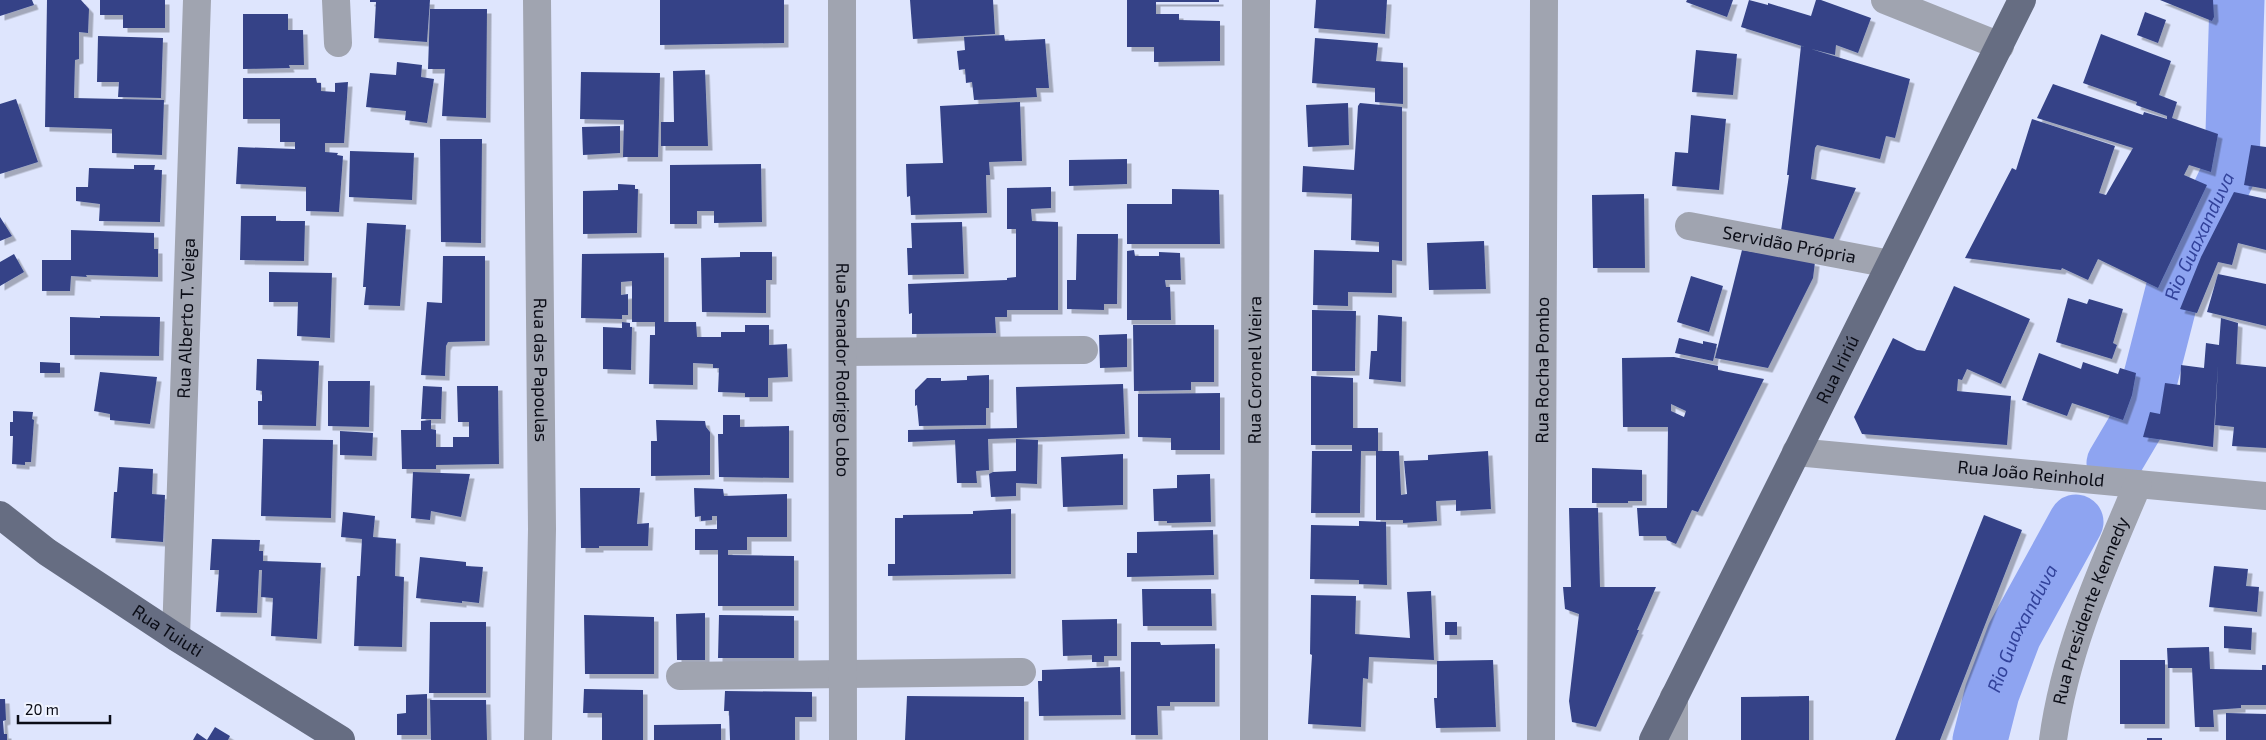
<svg xmlns="http://www.w3.org/2000/svg" width="2266" height="740" viewBox="0 0 2266 740" font-family="'Exo 2',sans-serif">
<defs>
<filter id="shadow"><feDropShadow dx="4.5" dy="4.5" stdDeviation="0" flood-color="#0004"/></filter>
</defs>
<rect width="100%" height="100%" fill="#dee5fd"/>
<g fill="none" stroke-linecap="round" stroke-linejoin="round">
<!-- river -->
<g stroke="#8ea4f1" stroke-width="55">
<path id="s1" d="M2114 463 2140 419 2173 290 2232 166 2237 0"/>
<path id="s2" d="M1980 740 1992 693 2014 635 2076 522"/>
</g>
</g>
<!-- building -->
<path fill="#344387" fill-rule="evenodd" filter="url(#shadow)" d="M0 0H32L34 5 0 16Z
M47 0H81L89 9 88 33 79 32V59L75 60 74 98 164 100 162 155 112 153V129L45 127Z
M100 0H165V28H123V15H100Z
M370 0H430L427 42 374 38 376 2H370Z
M660 0H784V43L660 45Z
M910 0H993L995 34 913 39Z
M1127 0H1219V2H1156V14H1179V20L1220 21V61L1154 62V47H1127Z
M1316 0H1387L1385 34 1314 28Z
M1687 0H1733L1727 17 1686 2Z
M1749 0 1768 5V3L1811 16 1816 0H1821L1871 18 1858 53 1836 45 1835 55 1811 49 1910 79 1895 138 1886 136 1880 159 1817 145 1815 148 1811 179 1856 188 1833 240 1781 231 1789 175H1787L1801 46 1805 47 1741 27Z
M2160 0H2213L2214 17 2212 21Z
M430 9H487L486 118 442 116 445 69H428Z
M2145 12 2166 20 2158 43 2137 35Z
M243 14H288V30H303L304 65H289L290 68 243 69Z
M2101 34 2171 61 2159 95 2177 102 2172 118 2218 134 2211 172 2189 165 2184 175 2207 185 2158 288 2098 259 2088 280 2062 268 2061 270 1965 258 2012 168 2016 170 2032 119 2115 146 2099 193 2106 195 2133 148 2037 118 2053 84 2143 115 2144 112 2167 119V116L2136 105 2137 102 2083 83Z
M1004 35 1005 41 1045 39 1049 88H1036L1037 97 974 100 972 82 966 83 965 69 959 70 957 51 965 50 964 37Z
M98 36 163 38 161 98 118 97 119 82H97Z
M1315 38 1378 43 1376 61 1403 63V104L1375 102V88L1312 83Z
M1696 50 1737 54 1733 95 1692 92Z
M397 62 422 65 421 77 434 79 427 123 405 120 406 111 366 107 370 73 396 75Z
M705 70 708 146H661V122H674L673 71Z
M581 72 660 73 658 157H623L624 120 580 119Z
M243 78H316L317 83H321V91L335 92V83L348 82 344 143H325V152L338 153 337 155 343 156 339 212 306 211V187L236 184 238 147 295 149V142H280V119H243Z
M16 99 38 162 0 174V104Z
M1020 102 1022 161 989 162 990 175H986L987 213 911 215 910 196 907 197 906 164 943 163 940 106Z
M1348 103 1349 145 1308 147 1306 105Z
M1360 103 1402 107V261L1392 260V293L1348 292V306L1313 305 1314 250 1379 252V242L1351 240 1352 194 1302 192 1303 166 1354 170 1358 106Z
M1691 115 1726 119 1719 190 1672 186 1675 152 1688 153Z
M620 126V153L583 155 582 127Z
M440 139H482L481 243 441 242Z
M2251 145 2266 147V189L2244 185Z
M350 151 414 153 412 200 349 197Z
M1127 159V184L1069 186V160Z
M761 164 762 222 714 223V211H697V224H670V165Z
M134 165H155L154 170H162L160 222 99 221 100 204 76 201V187H88L89 168 134 169Z
M618 184 635 185V189H638L637 233 583 234V191L618 190Z
M1051 187V208L1031 209 1032 221 1058 222V310H1007V317H995L996 333 912 334V313L909 314 908 284 1007 280V278L1016 277V229H1007V188Z
M1172 189 1219 190 1220 244H1127V204H1172Z
M2234 192 2266 199V250L2238 243 2232 265 2218 262 2197 313 2180 309 2201 257Z
M1644 194 1645 268H1593L1592 195Z
M241 216H276V221H305L304 261 240 260Z
M0 217 12 236 0 241Z
M962 222 964 274 908 275 907 248H912L911 223Z
M367 223 406 225 400 306 364 305 366 287H363Z
M71 230 154 233V249H158V277L86 275 87 277 71 276 70 291H42V260H71Z
M1077 234H1118L1117 304H1104V310L1067 309V280H1076Z
M1484 241 1486 289 1429 290 1427 243Z
M1134 250 1135 256H1159V252L1180 253 1181 280H1165L1166 287H1170L1171 320H1127V251Z
M1742 250 1815 262 1813 278 1768 368 1715 358Z
M740 252H772V280H766V313L702 312 701 258 740 257Z
M664 253V322H696L697 337H721V332H745V325H769V345L787 344 788 377 768 378V397H745V393L718 392 719 368H713V364L693 363V385L649 384 650 335H655V322H632V281L621 282V295L628 294V315H622V319L581 318 582 254Z
M14 254 24 272 0 286V262Z
M443 256H485V341L448 342 446 346 445 376 421 375 427 302 442 303Z
M269 272 332 273 330 338 297 336 298 302H269Z
M2218 274 2266 284V326L2207 312Z
M1691 276 1723 286 1709 332 1677 322Z
M1954 286 2030 319 2001 384 1967 369 1962 380 1958 379 1957 391 2011 396 2007 445 1862 434 1854 417 1893 338 1917 350 1925 351Z
M2068 298 2087 304 2089 299 2123 309 2113 343 2117 345 2112 359 2056 342Z
M1312 310 1356 311 1355 371H1312Z
M1378 315 1402 317 1401 382 1369 379 1371 351H1377Z
M100 316 160 317 159 356 70 355V317L100 318Z
M2221 318 2238 323 2236 364 2266 367V448L2232 446 2234 427 2215 425 2218 365 2213 447 2143 437 2150 412 2160 414 2165 383 2180 385 2181 365 2204 368 2206 343 2219 345Z
M622 322 630 323V327H632L631 370 603 369V327L622 328Z
M1133 325H1214V382H1191V390L1134 391Z
M1127 334V367L1100 368 1099 335Z
M1679 338 1703 344V341L1717 344 1713 361 1675 353Z
M2039 353 2081 369 2083 362 2118 374 2120 368 2136 373 2132 395 2123 420 2072 403 2067 416 2022 400Z
M1674 357 1718 366V370L1764 379 1698 512 1692 510 1676 544 1667 540 1666 536H1639L1637 508H1667L1668 427H1623L1622 358ZM1671 404 1686 411 1684 417 1671 411Z
M257 359 319 361 316 426 258 425V401H262V391L256 390Z
M40 362 60 363V373H40Z
M100 372 157 377 150 424 110 420V414L94 411Z
M989 375V408H986V425L919 426 917 405 915 406V390L927 378H941V381L967 380V376Z
M1311 376 1353 378V428H1378V451H1399L1401 495 1407 494 1404 461 1428 460V455L1488 451 1491 509 1456 511V500L1436 501 1437 521 1403 523V520H1376V451H1361L1360 513H1311L1312 451H1352V445H1311Z
M328 381H370L369 427 328 426Z
M1123 384 1125 434 988 439 989 470 976 471 977 483H957L955 440 908 442V430L1017 428 1016 387Z
M423 386 442 387 441 419H421Z
M457 386H498L499 464 436 465V469H402L401 430H421V421L431 420V429L436 430V447H453V437H469V422H458Z
M1220 393V450H1171V438L1138 437V394Z
M13 411 33 412 32 419 34 420 31 462H25V465L12 464 13 436H10V422H13Z
M723 415H740V427L789 426V478L719 477 718 434H723Z
M656 420 705 421 706 427 710 432V475L651 476V441H657Z
M340 431 373 433 372 456 340 455Z
M263 439 333 440 331 518 261 516Z
M1016 439 1038 440 1037 484 1016 483V496L991 497 989 474 993 472 1016 471Z
M1123 454V505L1063 507 1061 457Z
M119 467 153 469 152 494 165 495 163 542 111 538 114 492H117Z
M1592 468 1642 470V501H1628V503H1592Z
M413 472 470 474 461 517 431 511 430 520 411 518Z
M1210 474 1211 522 1167 523V521H1154L1153 489 1177 488V475Z
M580 488H640L637 524 649 523 648 546H599V548H581Z
M694 488 723 489 724 496 787 494V537H747V550H728V555L794 556V606H718V550H695V529H717V516H712V520L701 521V516L695 517Z
M1569 508H1598L1600 587H1656L1637 630H1639L1596 727 1572 722 1569 701 1579 614 1565 609 1563 587H1571Z
M1011 509V574L888 576V564H895V518H903V515L973 514V511Z
M343 512 375 516 373 537 396 539 395 576 404 577 402 647 354 646 357 576H360L362 539 341 537Z
M1984 515 2022 530 1940 740H1895Z
M1359 521 1386 522 1387 585 1359 584V580L1310 579 1311 525 1359 526Z
M1213 530 1214 575 1127 577V553H1137V532Z
M212 539 260 540 259 551H263V561L321 563 317 639 271 636 273 598 261 597 262 570H259L257 613 216 612 219 570H210Z
M420 557 466 562V566L483 567 479 603 462 601V603L416 598Z
M2214 566 2248 569 2246 586 2259 587 2257 612 2209 607Z
M1142 589H1211L1212 626H1143Z
M1431 591 1434 660 1369 657 1368 679 1363 678 1361 727 1308 724 1312 655 1310 654 1311 595 1356 596 1355 634 1410 638 1407 592Z
M705 613V660H677L676 614Z
M584 615 654 617V674H585Z
M719 615 794 616V658H718Z
M1117 619V656H1104V662H1092V655L1063 656 1062 620Z
M430 622H486V693H429Z
M1445 622H1457V635H1445Z
M2224 626 2252 628 2251 650 2224 648Z
M1131 642H1160L1161 645 1215 644V702H1170V706H1157L1158 735H1131Z
M2209 647 2210 669 2262 670V665H2266V705H2241V708L2213 710 2214 727H2195L2192 668H2168L2167 648Z
M1493 660 1496 727 1436 728 1434 698H1437V661Z
M2120 660H2165V724H2120Z
M1120 667 1121 715 1039 716 1038 681H1042V670Z
M584 689 643 690V740H602V713H583Z
M725 691 812 692V717H795V740H730L729 711H724Z
M427 694V735H397V714L406 713V695Z
M907 696 1024 697V740H905Z
M1809 696V740H1741V697Z
M0 699H5L6 720 3 721 4 734H7V740H0Z
M430 700H486L487 740H431Z
M2226 713 2266 714V740H2226Z
M721 724V740H654V725Z
M215 727 230 736 228 740H193L197 733 207 740Z
M2147 738H2162V740H2147Z"/>
<g fill="none" stroke-linecap="round" stroke-linejoin="round">
<!-- minor -->
<g stroke="#a0a4b0" stroke-width="28">
<path d="M336 0 338 43"/>
<path id="s3" d="M537 0 542 529 538 740"/>
<path d="M1885 0 2000 46"/>
<path id="s4" d="M1689 226 1890 264"/>
<path d="M843 352 1084 350"/>
<path id="s5" d="M1796 452 2266 496"/>
<path id="s6" d="M176 637 197 0"/>
<path d="M680 676 1022 672"/>
<path d="M1674 697V740"/>
<path id="s7" d="M1254 740 1256 0"/>
<path id="s8" d="M1541 740 1544 0"/>
<path id="s9" d="M2053 740C2065 650 2103 567 2138 484"/>
</g>
<!-- tertiary -->
<path stroke="#a0a4b0" stroke-width="28" id="s10" d="M842 0 843 740"/>
<!-- primary -->
<g stroke="#666d82" stroke-width="28">
<path id="s11" d="M0 515 47 552 176 637 341 740"/>
<path id="s12" d="M1653 740 2022 0"/>
</g>
</g>
<g text-anchor="middle" stroke-width="5" stroke-linejoin="round" paint-order="stroke">
<!-- street labels -->
<g font-size="18" fill="#0a0c16" stroke="#eff3ff">
<text dy="6" stroke="none"><textPath href="#s4" startOffset="102">Servidão Própria</textPath></text>
<text dy="6" stroke="none"><textPath href="#s6" startOffset="319">Rua Alberto T. Veiga</textPath></text>
<text dy="6" stroke="none"><textPath href="#s3" startOffset="370">Rua das Papoulas</textPath></text>
<text dy="6" stroke="none"><textPath href="#s10" startOffset="370">Rua Senador Rodrigo Lobo</textPath></text>
<text dy="6" stroke="none"><textPath href="#s7" startOffset="370">Rua Coronel Vieira</textPath></text>
<text dy="6" stroke="none"><textPath href="#s8" startOffset="370">Rua Rocha Pombo</textPath></text>
<text dy="6" stroke="none"><textPath href="#s12" startOffset="414">Rua Iririú</textPath></text>
<text dy="6" stroke="none"><textPath href="#s5" startOffset="236">Rua João Reinhold</textPath></text>
<text dy="6" stroke="none"><textPath href="#s9" startOffset="135">Rua Presidente Kennedy</textPath></text>
<text dy="6" stroke="none"><textPath href="#s11" startOffset="204">Rua Tuiuti</textPath></text>
</g>
<!-- water labels -->
<g font-size="19" font-style="italic" fill="#32429a" stroke="#eff3ff">
<text dy="7" stroke="none"><textPath href="#s1" startOffset="244">Rio Guaxanduva</textPath></text>
<text dy="7" stroke="none"><textPath href="#s2" startOffset="120">Rio Guaxanduva</textPath></text>
</g>
</g>
<!-- scale -->
<path d="M18 715v8h92v-8" fill="none" stroke="#0a0c16" stroke-width="2.5"/>
<text x="25" y="715" font-size="15" fill="#0a0c16" stroke="#eff3ff" stroke-width="4" paint-order="stroke">20 m</text>
</svg>
